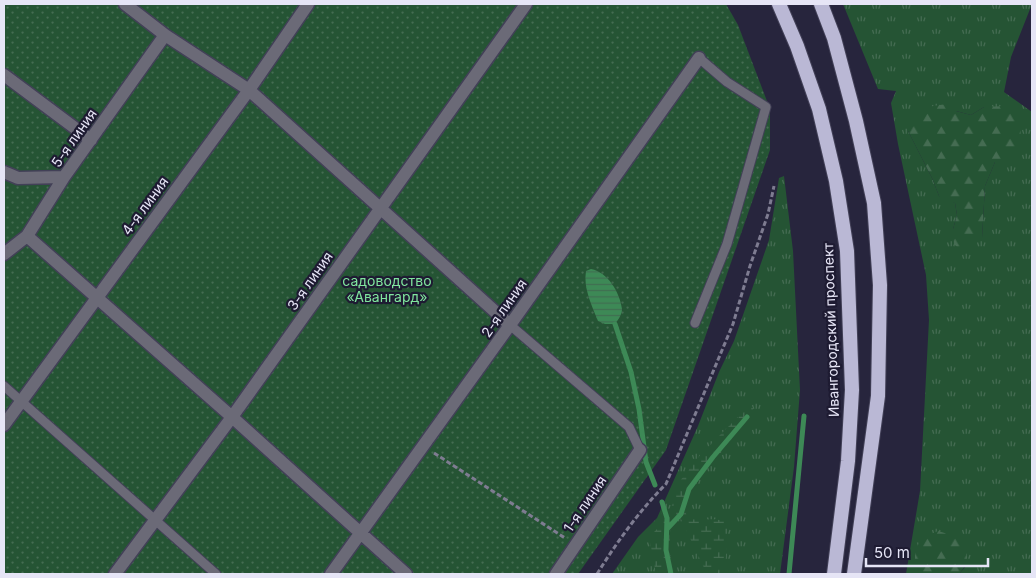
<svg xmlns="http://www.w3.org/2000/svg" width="1036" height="578" viewBox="0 0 1036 578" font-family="Inter,sans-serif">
<defs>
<pattern id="grass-tufts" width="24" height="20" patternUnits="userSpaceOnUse" patternTransform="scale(1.25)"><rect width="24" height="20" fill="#255434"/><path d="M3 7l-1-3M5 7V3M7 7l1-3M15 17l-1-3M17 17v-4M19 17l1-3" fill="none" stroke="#456c52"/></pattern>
<pattern id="forest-firs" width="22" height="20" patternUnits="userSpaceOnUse" patternTransform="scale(1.25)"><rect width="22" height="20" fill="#255434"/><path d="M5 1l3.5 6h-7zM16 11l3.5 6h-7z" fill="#456c52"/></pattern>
<pattern id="wetland-marsh" width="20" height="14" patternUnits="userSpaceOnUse" patternTransform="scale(1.25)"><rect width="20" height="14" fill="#255434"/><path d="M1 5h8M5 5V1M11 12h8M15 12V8" fill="none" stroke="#456c52"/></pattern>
<pattern id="garden-dots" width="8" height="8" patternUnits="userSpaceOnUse" patternTransform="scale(1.25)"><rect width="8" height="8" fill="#255434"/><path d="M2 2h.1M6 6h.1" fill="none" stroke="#456c52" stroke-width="1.8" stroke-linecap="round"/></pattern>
<pattern id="water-rules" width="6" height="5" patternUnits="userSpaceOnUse" patternTransform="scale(1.25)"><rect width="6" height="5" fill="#3d8956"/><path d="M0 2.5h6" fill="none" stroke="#406e51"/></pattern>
</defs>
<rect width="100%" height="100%" fill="#27253d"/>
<!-- grass -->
<path fill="url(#grass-tufts)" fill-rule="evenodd" d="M843 4H1032L1011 57 1004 92 1032 112V574H959L966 566 915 552V574H906L920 491 929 320 926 275 898 144 891 103 896 91 878 89ZM984 107 1008 162H995L985 186 982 238 953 229 957 215 955 203 939 196 932 178 908 131 956 111 971 115Z
M784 176 793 251 800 390 794 467 780 574H612L638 537 657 518 698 426 719 372 734 341 769 240 779 178Z"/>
<!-- forest -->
<path fill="url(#forest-firs)" d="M947 104 956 111 971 115 984 107 1006 106 1021 121C1021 139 1021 149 1008 163L995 162 985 186 982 238 969 249 960 250 954 244 953 229 957 215 955 203 944 201 939 196 932 178 908 131 912 115 933 106Z
M938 531 958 537C967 552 972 559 959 574H915V552L921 538Z"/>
<!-- wetland -->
<path fill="url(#wetland-marsh)" d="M753 407V415L741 431 728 442 718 457 710 465 682 502 685 512 690 519C702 521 712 517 724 521 725 537 730 561 720 574H707L680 517 672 515 669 550 674 574H656L649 537 662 524 661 507 666 510 671 508 680 481 701 454 735 420 746 410Z"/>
<!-- garden -->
<path fill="url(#garden-dots)" d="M4 4H726L738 25 770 109V150L666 450 578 574H4Z"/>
<!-- water -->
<path fill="url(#water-rules)" d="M591 269C608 272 620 293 622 309 622 315 618 320 615 324H605L598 321C592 306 583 288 586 271Z"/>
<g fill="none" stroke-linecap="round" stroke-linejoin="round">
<!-- stream -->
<path stroke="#3d8956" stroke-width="5" d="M615 324 631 372 639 409 646 462 655 485
M662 502 667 518 666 550 671 574
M667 529 681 514 689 489 713 457 747 417
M789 574 804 416"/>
<!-- service casing -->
<g stroke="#424057" stroke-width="11">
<path id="service" d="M695 323 727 244 766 107 727 82 699 58
M510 325 629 427 640 450
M4 386 216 574"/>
</g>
<!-- minor casing -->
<g stroke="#424057" stroke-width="15">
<path id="minor" d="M125 4 165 35 249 90 510 325
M4 75 91 140
M4 172 18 178 64 177
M27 236 232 417 406 574
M4 254 27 236 64 177 165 35
M4 425 249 90 308 4
M115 574 232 417 526 4
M331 574 510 325 699 58
M556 574 640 450"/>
</g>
<!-- trunk casing -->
<g stroke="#424057" stroke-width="16">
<path id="trunk" d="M779 4 797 46 819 109 836 181 847 251 852 390 848 461 834 574
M821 4 834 38 856 121 874 203 880 285 878 396 854 574"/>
</g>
<!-- path -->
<path stroke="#7e7c91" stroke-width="3" stroke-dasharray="5 2.5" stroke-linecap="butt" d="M434 453 565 538
M597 574C617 542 639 511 666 484L733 324 750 266 768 214 774 186"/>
<!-- service -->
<use href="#service" stroke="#6b6a77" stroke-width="9"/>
<!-- minor -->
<use href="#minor" stroke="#6b6a77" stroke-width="12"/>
<!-- trunk -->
<use href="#trunk" stroke="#bab8d5" stroke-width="14"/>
</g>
<g text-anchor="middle" stroke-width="4.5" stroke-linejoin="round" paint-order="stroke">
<!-- street labels -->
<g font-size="14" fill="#e6e5f6" stroke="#1e1b32">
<text transform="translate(74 138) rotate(-55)" y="5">5-я линия</text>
<text transform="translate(145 206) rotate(-54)" y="5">4-я линия</text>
<text transform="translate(310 281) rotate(-55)" y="5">3-я линия</text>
<text transform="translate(504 308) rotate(-55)" y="5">2-я линия</text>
<text transform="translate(831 330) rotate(-92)" y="5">Ивангородский проспект</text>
<text transform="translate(585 504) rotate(-56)" y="5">1-я линия</text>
</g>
<!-- park labels -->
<g font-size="14" fill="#80e69e" stroke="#1e1b32">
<text x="387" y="286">садоводство<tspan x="387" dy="16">«Авангард»</tspan></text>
</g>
</g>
<!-- border -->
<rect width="1036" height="578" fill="none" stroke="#e6e5f6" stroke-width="10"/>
<!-- scale -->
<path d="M866 558v8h122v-8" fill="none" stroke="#e6e5f6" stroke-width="2.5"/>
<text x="874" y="558" font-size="15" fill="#e6e5f6" stroke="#1e1b32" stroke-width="4" paint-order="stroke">50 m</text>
</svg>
